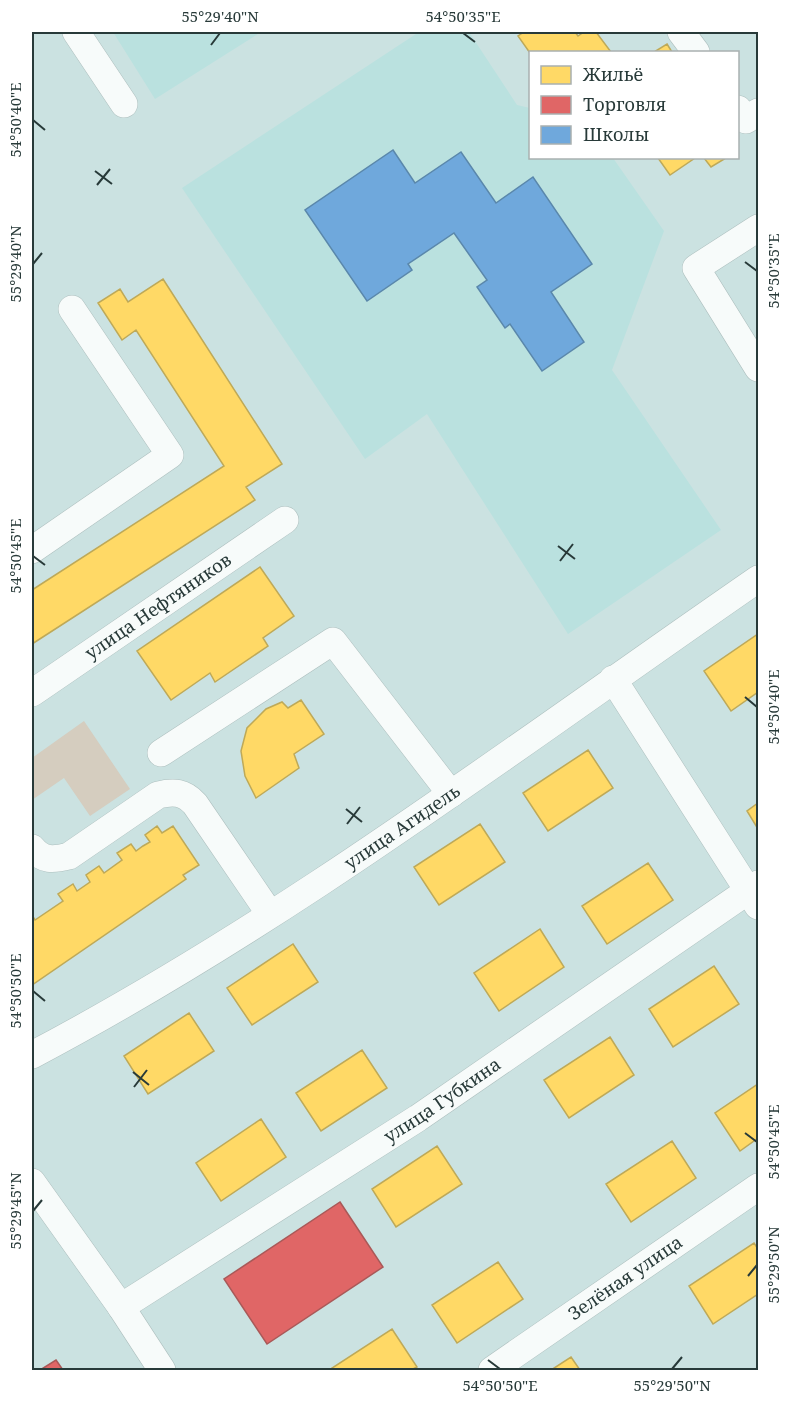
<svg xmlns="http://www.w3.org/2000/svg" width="790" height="1402" viewBox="0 0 790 1402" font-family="'Noto Serif',serif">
<rect width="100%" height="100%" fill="#cbe2e1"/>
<!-- built -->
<path fill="#bae1df" d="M113 32H261L155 99Z
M419 32H469L517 105 530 108V158H613L664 231 612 370 721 530 568 634 427 414 365 459 182 188Z"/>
<!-- green -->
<path fill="#d5cdbf" d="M84 721 130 789 90 816 64 778 32 800V758Z"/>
<!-- homes -->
<path fill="#ffd966" stroke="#bea958" stroke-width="1.5" d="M524 32H575L578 36 584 32H596L611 52 530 53 518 36Z
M667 44 672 52H654Z
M658 158H695L670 175Z
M704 158H726L711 167Z
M163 279 282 464 246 487 255 500 32 644V590L224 466 136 330 122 340 98 303 120 289 128 302Z
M260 567 294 616 263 638 268 646 215 682 210 673 171 700 137 651Z
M758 634V692L731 711 704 671Z
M301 700 324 734 294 754 299 768 256 798 245 776 241 751 247 728 266 709 282 702 288 708Z
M588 750 613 788 548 831 523 793Z
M758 803V829L747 811Z
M480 824 505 862 439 905 414 867Z
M157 826 162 833 173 826 199 865 183 875 186 879 32 985V915L35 920 63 901 58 894 73 884 77 891 90 882 86 875 99 866 104 873 122 860 117 853 131 844 136 851 143 846 150 842 145 835Z
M648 863 673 900 607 944 582 906Z
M540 929 564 967 499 1011 474 973Z
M293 944 318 982 252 1025 227 988Z
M714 966 739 1004 673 1047 649 1009Z
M189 1013 214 1051 148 1094 124 1056Z
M610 1037 634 1075 569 1118 544 1080Z
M362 1050 387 1088 321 1131 296 1093Z
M758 1084V1138L740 1151 715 1113Z
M261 1119 286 1157 221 1201 196 1163Z
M672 1141 696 1178 631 1222 606 1184Z
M437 1146 462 1184 396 1227 372 1189Z
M754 1243 758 1249V1294L713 1324 689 1286Z
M498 1262 523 1299 457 1343 432 1305Z
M392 1329 417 1367 411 1370H329Z
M571 1357 580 1370H551Z"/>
<!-- shops -->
<path fill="#e06666" stroke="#a95958" stroke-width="1.5" d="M340 1202 383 1267 267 1344 224 1279Z
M56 1360 63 1370H40Z"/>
<!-- schools -->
<path fill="#6fa8dc" stroke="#5a87ab" stroke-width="1.5" d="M393 150 415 183 461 152 496 203 533 177 592 264 551 292 584 342 542 371 510 324 505 328 477 287 487 280 454 233 408 264 412 270 367 301 305 210Z"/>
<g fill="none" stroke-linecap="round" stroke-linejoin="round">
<!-- minor casing -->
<g stroke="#adbfbe" stroke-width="28">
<g id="minor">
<path d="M76 32 124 104"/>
<path d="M681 32 696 52"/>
<path d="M738 109 746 120 758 112"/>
<path d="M758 228 696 268 758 368"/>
<path d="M32 550 170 455 72 309"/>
<path d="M613 679 758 906"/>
<path id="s1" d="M32 693 285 520"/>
<path d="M161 753 333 641 451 794"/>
<path d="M32 848C43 861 53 860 69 856L158 795C174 791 184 792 195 804L270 914"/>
<path id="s2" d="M32 1055C288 920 520 743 758 579"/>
<path d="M32 1182 121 1307 162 1370"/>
<path id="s3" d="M121 1307 418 1118 758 884"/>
<path id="s4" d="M492 1370 758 1187"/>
</g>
</g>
<!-- minor -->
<use href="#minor" stroke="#f7fbfa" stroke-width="27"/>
</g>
<!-- ticks -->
<path fill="none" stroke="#283a39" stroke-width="2" d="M463 33 475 42M211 45 220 33M33 120 45 130M95 171 112 184M97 185 110 169M745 262 757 271M33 264 42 253M558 546 575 559M33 556 45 565M560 561 573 544M745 697 757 707M346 809 362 822M347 824 360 807M33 991 45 1001M133 1072 149 1085M134 1087 147 1070M745 1133 757 1142M33 1211 42 1200M748 1276 757 1265M488 1360 500 1369M672 1369 682 1357"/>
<g text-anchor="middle" stroke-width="6" stroke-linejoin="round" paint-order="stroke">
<!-- street labels -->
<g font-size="18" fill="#283a39" stroke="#fff">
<text dy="6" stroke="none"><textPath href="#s1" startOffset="153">улица Нефтяников</textPath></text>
<text dy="6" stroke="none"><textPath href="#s2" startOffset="435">улица Агидель</textPath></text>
<text dy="6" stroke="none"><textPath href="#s3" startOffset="382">улица Губкина</textPath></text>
<text dy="6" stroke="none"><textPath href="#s4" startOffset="162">Зелёная улица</textPath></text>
</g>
</g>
<!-- border -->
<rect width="790" height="1402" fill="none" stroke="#ffffff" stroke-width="66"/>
<!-- legend -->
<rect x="529" y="51" width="210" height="108" fill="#ffffff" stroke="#a9b0b0" stroke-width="1.5"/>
<rect x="541" y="66" width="30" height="18" fill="#ffd966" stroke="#a9b0b0" stroke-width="1.5"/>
<text x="583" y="81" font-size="18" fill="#283a39">Жильё</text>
<rect x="541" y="96" width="30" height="18" fill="#e06666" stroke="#a9b0b0" stroke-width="1.5"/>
<text x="583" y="111" font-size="18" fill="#283a39">Торговля</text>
<rect x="541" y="126" width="30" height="18" fill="#6fa8dc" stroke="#a9b0b0" stroke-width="1.5"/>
<text x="583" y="141" font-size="18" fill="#283a39">Школы</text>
<rect x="33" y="33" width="724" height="1336" fill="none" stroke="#283a39" stroke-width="2"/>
<g font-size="15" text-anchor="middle" fill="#283a39">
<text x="220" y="22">55°29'40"N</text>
<text x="463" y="22">54°50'35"E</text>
<text transform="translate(16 120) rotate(-90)" y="5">54°50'40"E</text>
<text transform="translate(16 264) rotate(-90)" y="5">55°29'40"N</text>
<text transform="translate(774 271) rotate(-90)" y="5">54°50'35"E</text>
<text transform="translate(16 556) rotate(-90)" y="5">54°50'45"E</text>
<text transform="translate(774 707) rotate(-90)" y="5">54°50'40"E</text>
<text transform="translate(16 991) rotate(-90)" y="5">54°50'50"E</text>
<text transform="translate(774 1142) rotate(-90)" y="5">54°50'45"E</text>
<text transform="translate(16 1211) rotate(-90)" y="5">55°29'45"N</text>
<text transform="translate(774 1265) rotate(-90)" y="5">55°29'50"N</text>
<text x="500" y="1391">54°50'50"E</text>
<text x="672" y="1391">55°29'50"N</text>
</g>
</svg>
